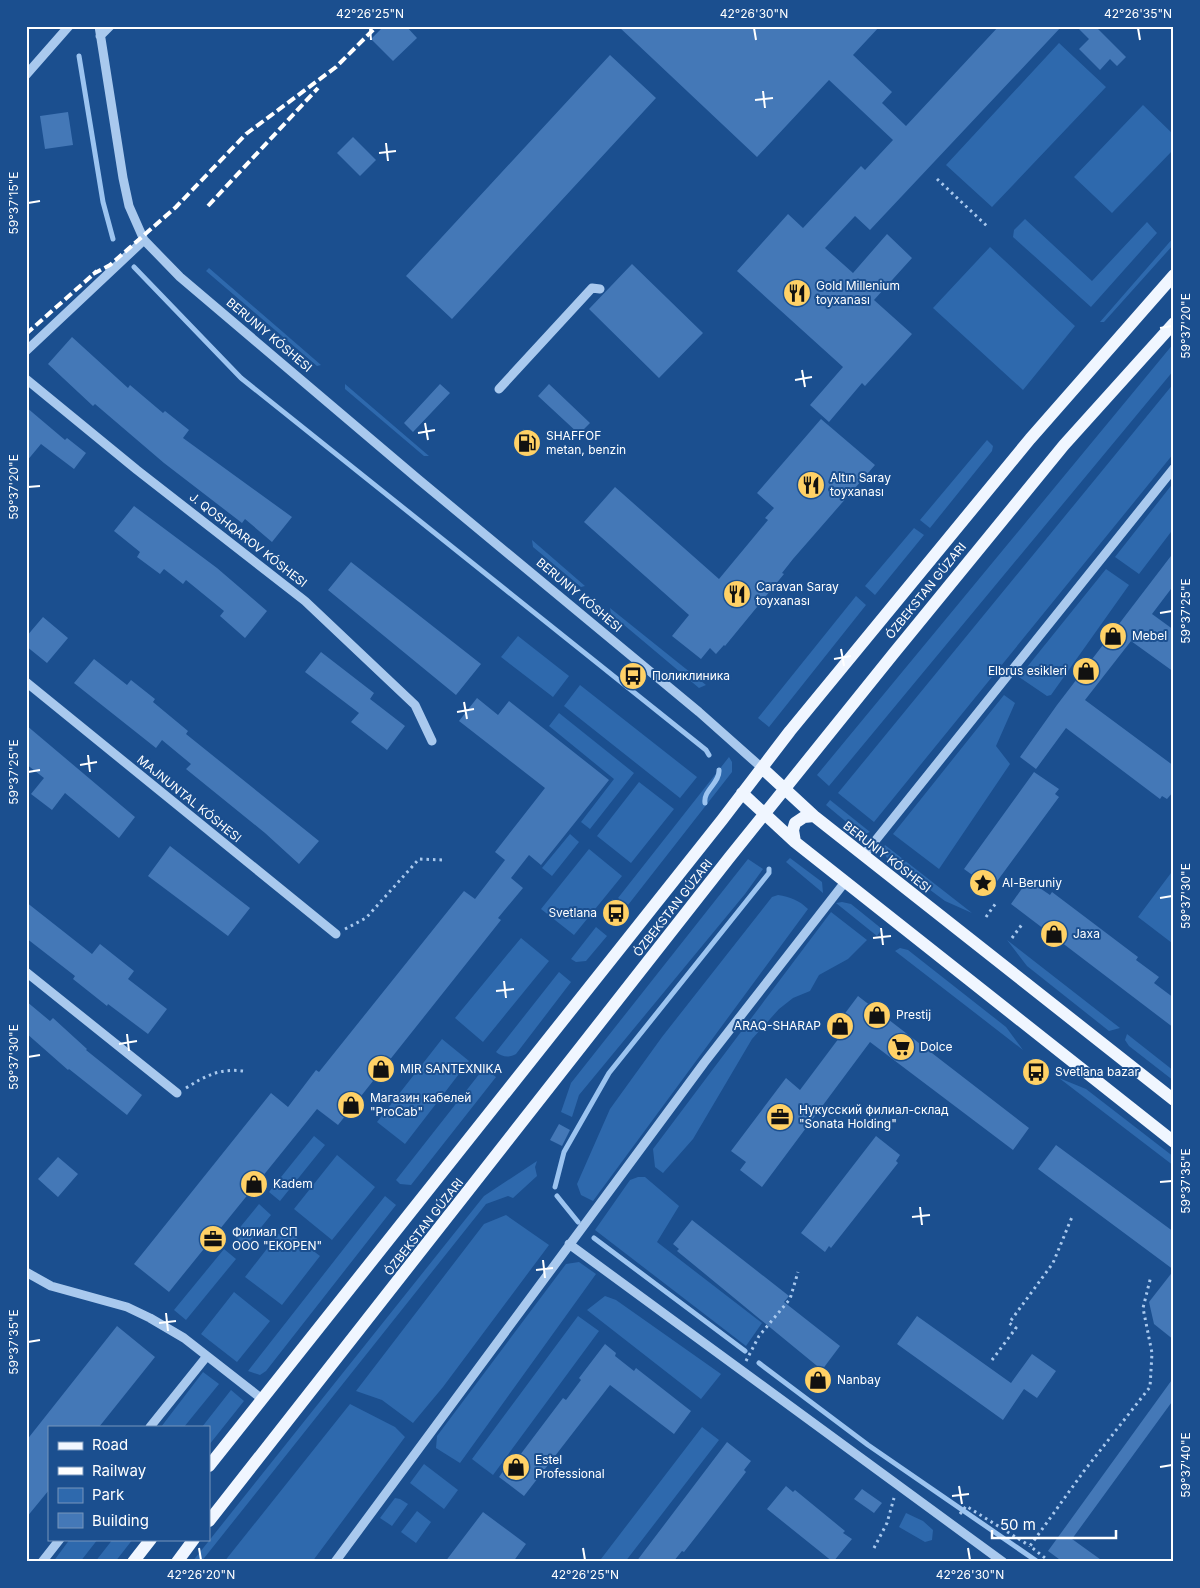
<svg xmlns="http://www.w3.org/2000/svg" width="1200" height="1588" viewBox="0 0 1200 1588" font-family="Inter,sans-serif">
<rect width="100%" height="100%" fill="#1b4f8f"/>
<!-- green -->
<path fill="#2e69ad" d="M1059 43 1106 87 992 207 946 165Z
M1143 105 1174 135V149L1112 213 1074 177Z
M1025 219 1092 281 1147 222 1157 233 1091 307 1013 237 1014 230Z
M1174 237V244L1104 322H1100Z
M990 247 1075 326 1023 390 933 308Z
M209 268 321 365 317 366 206 271Z
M1174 343V370L829 786 817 775Z
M1174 383V453L874 822 838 793Z
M345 384 429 456H424L345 389Z
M987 440 993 446 992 451 930 528 920 520Z
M1174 482V528L1139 574 1115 557Z
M914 528 924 535 875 595 865 586Z
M532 540 585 586 581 587 533 547Z
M1106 569 1129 585 1051 695 1047 696 1019 677Z
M856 596 866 605 769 727 758 718Z
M610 608 706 685 699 688 611 614Z
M518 636 569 676 553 697 501 657Z
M580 685 697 777 680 798 564 706Z
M1004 695 1015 703 996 746 1010 764 939 869 893 834Z
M559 713 634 773 590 829 581 822 614 779 549 726Z
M729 757 732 762V772L628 905 618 898Z
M639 782 674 809 631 863 597 836Z
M830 800 870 832 862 835 826 805Z
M570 834 579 842 552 876 542 868Z
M885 845 972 913 945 901 887 858 882 850Z
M589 849 622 876 574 935 541 909Z
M790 858 822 882 823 893 786 862Z
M748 859 763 869 745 894 579 1095 572 1117 561 1112 571 1083Z
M1174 869V940L1172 943 1138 917Z
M778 895C790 897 799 900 808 909L593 1201 581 1195 577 1184 610 1109 662 1037 772 897Z
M842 902 851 904 882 929 877 936 836 903Z
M831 912 867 940 848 959 819 975 810 991 793 998 779 1009 752 1039 693 1139 663 1173 655 1167 653 1149Z
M596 927 607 936 586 961 576 962 571 959Z
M521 938 549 961 483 1042 455 1018Z
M1007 940 1120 1028 1109 1031 1027 966Z
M900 948 908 950 1006 1027 1023 1050 895 951Z
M559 972 571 982 516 1054C509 1058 502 1057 496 1052Z
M1127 1034 1174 1071V1081L1129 1046 1125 1040Z
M442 1039 469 1061 405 1144 377 1122Z
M484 1068 496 1077 411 1185 400 1184 396 1180Z
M1059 1078 1086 1089 1174 1157V1166Z
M314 1136 325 1145 280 1201 269 1192Z
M337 1155 375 1187 332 1240 294 1209Z
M537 1161 535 1167 537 1176 513 1198 508 1196 486 1204 201 1562H192L484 1196Z
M638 1177H645L679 1206 657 1242 762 1323 746 1346 595 1230 630 1180Z
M385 1196 396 1205 266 1371 260 1375 248 1371Z
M259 1204 271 1215 246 1246 233 1236Z
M506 1215 549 1245 443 1387 413 1423 382 1400 356 1391 484 1224Z
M283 1228 320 1256 282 1305 245 1277Z
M224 1249 236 1259 186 1320 174 1310Z
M579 1262 596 1274 460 1463 436 1448 437 1436 566 1264Z
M234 1292 270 1321 237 1362 201 1334Z
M605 1296 616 1300 721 1374 701 1399 587 1310Z
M578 1316 599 1331 493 1475 472 1459Z
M203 1372 219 1384 184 1427H161Z
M231 1390 244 1401 209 1445V1427H202Z
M350 1404 395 1427 405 1437 312 1562H224Z
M702 1427 719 1440 625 1562H605L601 1559Z
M424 1464 458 1490 444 1509 410 1483Z
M395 1498 400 1499 408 1504 392 1526 380 1518Z
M417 1511 431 1522 416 1543 401 1532Z
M906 1513 923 1521 933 1530 932 1540 925 1542 899 1527Z
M70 1539H98L80 1562H53Z
M113 1539H133L115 1562H95Z"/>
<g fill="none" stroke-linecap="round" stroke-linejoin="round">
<!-- stream -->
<path stroke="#9cc4f0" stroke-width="5" d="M79 56 103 202 113 239
M134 267 241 378 706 750 709 755
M705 803C703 790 720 783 719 770
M555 1187 564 1152 609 1073 769 873V869
M557 1196 578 1222
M594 1238 745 1351
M759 1363 868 1445 1038 1562"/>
</g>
<!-- building -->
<path fill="#4478b7" d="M384 26H406L417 38 393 61 371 39Z
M618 26H880L853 55 892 92 882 103 906 126 999 26H1062L870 230 855 216 825 248 853 273 887 234 912 258 874 300 912 334 865 386 862 383 829 422 810 405 843 367 737 271 788 214 803 228 861 166 865 170 893 140 829 80 757 157Z
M1076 26H1095L1126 57 1117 66 1110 59 1100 70 1079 49 1089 39Z
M610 55 656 98 452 319 406 276Z
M68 112 73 145 45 149 40 116Z
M353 137 376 160 360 176 337 153Z
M632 264 703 333 659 378 589 309Z
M72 337 128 388 130 385 163 413 165 411 189 430 183 438 292 517 272 542 245 519 242 523 164 463 95 404 93 406 48 364Z
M440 384 450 393 413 432 404 423Z
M549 384 590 423 579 434 538 396Z
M26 407 65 440 67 438 86 453 74 469 41 444 26 462Z
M821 419 875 465 793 559 782 573 784 574 725 646 724 645 716 654 710 648 701 659 672 636 689 615 584 522 615 487 719 579 768 520 765 518 774 508 757 493Z
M134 506 217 568 267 611 245 638 220 616 224 611 186 580 183 584 164 569 160 574 137 557 140 552 114 531Z
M1174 552V585L1152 614 1174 630V672L1131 641 1085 700 1174 766V791L1167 799 1162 796 1160 799 1066 728 1036 769 1020 757 1057 705Z
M351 562 481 664 456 695 328 590Z
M43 617 68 638 47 663 26 646V637Z
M321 652 374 693 370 699 405 726 387 750 351 722 359 713 305 672Z
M94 659 127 685 131 680 155 699 153 702 188 731 186 734 319 841 299 864 265 833 186 769 191 764 162 740 156 748 74 683Z
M477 698 498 715 509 701 609 780 541 865 529 855 511 878 523 888 498 918 501 920 338 1125 317 1109 169 1292 134 1264 271 1093 288 1107 316 1070 319 1072 464 891 475 899 505 860 495 852 545 788 459 721Z
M26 725 135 817 119 838 65 793 52 810 31 794 44 778 26 764Z
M1034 772 1059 789 1055 794 1059 797 995 884 992 882 989 887 964 869Z
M170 846 250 908 228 936 148 876Z
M1028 880 1050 895 1052 892 1138 957 1136 960 1159 977 1154 983 1174 998V1028L1011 904Z
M26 902 92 954 100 944 134 971 128 979 167 1009 148 1034 108 1004 107 1006 73 979 75 976 26 938Z
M858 996 1029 1128 1013 1150 870 1042 762 1187 740 1170 746 1162 731 1151 786 1078 800 1090 839 1038 831 1032Z
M26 1001 50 1021 53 1018 87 1049 86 1050 142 1095 127 1115 69 1069 68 1070 26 1033Z
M559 1124 570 1130 562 1146 550 1140Z
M876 1136 900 1155 896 1161 898 1163 831 1248 829 1246 825 1252 801 1233Z
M1056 1145 1174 1232V1270L1038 1169Z
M58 1157 78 1174 58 1197 38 1179Z
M692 1220 789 1296 784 1302 840 1346 822 1370 677 1251 679 1249 673 1244Z
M1174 1270V1340L1154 1324 1149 1302Z
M917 1316 1011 1383 1032 1354 1056 1371 1037 1398 1024 1389 1003 1420 897 1344Z
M117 1326 155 1357 99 1427H49V1490L26 1518V1441Z
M605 1344 616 1353 615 1356 634 1371 636 1368 691 1411 674 1434 610 1385 524 1496 499 1477 514 1456 517 1459 563 1398 566 1400 581 1380 579 1378Z
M1174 1377V1399L1072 1539 1104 1562H1063L1048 1551Z
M727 1442 751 1461 744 1470 746 1472 702 1529 684 1552 682 1551 673 1562H636Z
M786 1486 793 1492 795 1490 845 1531 843 1533 852 1539 833 1562 767 1509Z
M862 1489 882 1503 874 1513 854 1499Z
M483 1512 526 1544 513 1562H445Z"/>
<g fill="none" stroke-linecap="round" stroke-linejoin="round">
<!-- path -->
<path stroke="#a9c9ee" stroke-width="3" stroke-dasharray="2.5 4" stroke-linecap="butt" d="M937 179 988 227
M986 917 996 903
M345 929 366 918 419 859 444 860
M1012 938 1023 923
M876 1009 879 1005
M186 1088C205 1076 220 1068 243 1071
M992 1360 1016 1328 1009 1323 1053 1263 1072 1217
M746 1361 759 1336 790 1299 798 1272
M960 1514 966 1506 1030 1546
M874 1548 887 1523 894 1498
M1050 1562 1030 1546 1084 1471 1150 1387 1152 1353 1143 1308 1151 1276"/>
<!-- minor -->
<path stroke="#a9c9ee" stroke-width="9" d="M99 26 123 178 129 206 144 240 180 277 418 479 699 712 762 768
M100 36 110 26
M26 75 69 26
M26 351 144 240
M26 379 137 470 305 601 415 705 432 741
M499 389 592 288 600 289
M26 682 336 934
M863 856 1174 468
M26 972 177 1093
M569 1244 1003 1562
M26 1272 51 1286 127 1307 150 1318 184 1338 262 1399
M150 1427 207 1356
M42 1562 60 1539
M335 1562 704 1063 845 882"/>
<!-- major -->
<path stroke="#f0f6ff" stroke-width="12" d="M762 768 814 816 1174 1100
M742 793 795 842 1174 1142
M795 842 793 830 795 823 804 817 814 816
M209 1466 722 820 790 731 1030 439 1174 275
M209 1521 729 858 894 653 1064 445 1174 323
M133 1562 151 1539
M177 1562 194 1539"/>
<!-- rail -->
<path stroke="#fff" stroke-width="4" stroke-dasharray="9 4" stroke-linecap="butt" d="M208 206 318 88
M93 274 110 265 176 207 246 134 336 67 377 26
M26 334 97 271"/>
</g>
<!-- ticks -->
<path fill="none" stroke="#fff" stroke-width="2" d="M370 28 371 40M754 28 756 40M1138 28 1140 40M763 91 765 108M755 100 773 98M386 143 388 161M379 153 396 151M28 203 40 201M1160 328 1172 326M802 370 805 387M795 380 812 377M425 423 428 440M418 433 435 430M28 487 40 486M1160 613 1172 611M841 649 844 666M834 659 851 656M464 702 467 719M457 712 474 709M88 755 90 772M80 765 97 762M28 772 40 770M1160 898 1172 896M881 928 883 945M873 938 891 936M504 981 506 998M496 991 514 989M127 1034 129 1051M119 1044 137 1041M28 1057 40 1055M1160 1182 1172 1181M920 1207 922 1225M912 1217 930 1215M543 1260 545 1278M536 1270 553 1268M166 1313 168 1331M159 1323 176 1321M28 1342 40 1340M1160 1467 1172 1465M959 1486 962 1504M952 1496 969 1494M199 1548 201 1560M583 1548 585 1560M968 1548 970 1560"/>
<!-- icons -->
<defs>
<g id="restaurant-disc" transform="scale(1.4375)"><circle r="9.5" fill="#ffd166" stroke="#1b4f8f"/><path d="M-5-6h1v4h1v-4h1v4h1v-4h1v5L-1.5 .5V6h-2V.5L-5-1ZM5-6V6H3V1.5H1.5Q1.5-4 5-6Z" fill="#111"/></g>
<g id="fuel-disc" transform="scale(1.4375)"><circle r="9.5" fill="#ffd166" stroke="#1b4f8f"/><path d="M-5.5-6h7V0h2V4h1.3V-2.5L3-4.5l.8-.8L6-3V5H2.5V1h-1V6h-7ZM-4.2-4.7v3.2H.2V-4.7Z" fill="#111"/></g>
<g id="shop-disc" transform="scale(1.4375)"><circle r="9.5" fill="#ffd166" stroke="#1b4f8f"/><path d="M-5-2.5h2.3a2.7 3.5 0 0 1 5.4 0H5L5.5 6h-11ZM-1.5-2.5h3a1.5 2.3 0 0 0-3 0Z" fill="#111"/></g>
<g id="bus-disc" transform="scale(1.4375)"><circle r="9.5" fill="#ffd166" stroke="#1b4f8f"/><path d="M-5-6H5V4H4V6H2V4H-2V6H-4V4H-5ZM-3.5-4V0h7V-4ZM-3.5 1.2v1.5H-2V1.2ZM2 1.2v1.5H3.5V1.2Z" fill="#111"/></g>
<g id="sight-disc" transform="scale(1.4375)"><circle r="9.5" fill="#ffd166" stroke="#1b4f8f"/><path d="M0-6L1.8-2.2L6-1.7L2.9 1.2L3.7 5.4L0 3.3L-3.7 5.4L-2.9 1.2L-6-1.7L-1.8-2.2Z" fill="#111"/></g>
<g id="supermarket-disc" transform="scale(1.4375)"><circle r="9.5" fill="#ffd166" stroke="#1b4f8f"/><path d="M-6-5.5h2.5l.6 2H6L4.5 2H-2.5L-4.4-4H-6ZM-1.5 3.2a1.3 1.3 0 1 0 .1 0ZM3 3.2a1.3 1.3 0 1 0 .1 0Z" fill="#111"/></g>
<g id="office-disc" transform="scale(1.4375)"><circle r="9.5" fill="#ffd166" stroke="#1b4f8f"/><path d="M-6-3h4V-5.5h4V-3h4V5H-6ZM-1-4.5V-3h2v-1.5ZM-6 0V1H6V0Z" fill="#111"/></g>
</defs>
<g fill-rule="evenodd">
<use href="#restaurant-disc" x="797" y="293"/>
<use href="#fuel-disc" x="527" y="443"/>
<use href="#restaurant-disc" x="811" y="485"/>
<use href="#restaurant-disc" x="737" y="594"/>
<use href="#shop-disc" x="1113" y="636"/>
<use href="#shop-disc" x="1086" y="671"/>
<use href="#bus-disc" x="633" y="676"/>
<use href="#sight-disc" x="983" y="883"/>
<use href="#bus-disc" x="616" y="913"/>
<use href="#shop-disc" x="1054" y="934"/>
<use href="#shop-disc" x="877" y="1015"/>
<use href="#shop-disc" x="840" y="1026"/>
<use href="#supermarket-disc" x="901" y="1047"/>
<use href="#shop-disc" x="381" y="1069"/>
<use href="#bus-disc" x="1036" y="1072"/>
<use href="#shop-disc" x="351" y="1105"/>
<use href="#office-disc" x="780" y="1117"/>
<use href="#shop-disc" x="254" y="1184"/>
<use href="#office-disc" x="213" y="1239"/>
<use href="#shop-disc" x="818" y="1380"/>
<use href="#shop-disc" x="516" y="1467"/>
</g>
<g text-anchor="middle" stroke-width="4" stroke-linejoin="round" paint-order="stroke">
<!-- poi labels -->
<g font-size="12" fill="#fff" stroke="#1b4f8f" text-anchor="start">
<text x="816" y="290">Gold Millenium<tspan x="816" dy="14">toyxanası</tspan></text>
<text x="546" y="440">SHAFFOF<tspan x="546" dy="14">metan, benzin</tspan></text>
<text x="830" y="482">Altın Saray<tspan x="830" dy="14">toyxanası</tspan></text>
<text x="756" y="591">Caravan Saray<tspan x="756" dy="14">toyxanası</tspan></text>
<text x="1132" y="640">Mebel</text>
<text x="1067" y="675" text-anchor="end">Elbrus esikleri</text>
<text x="652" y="680">Поликлиника</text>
<text x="1002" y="887">Al-Beruniy</text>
<text x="597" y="917" text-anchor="end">Svetlana</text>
<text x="1073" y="938">Jaxa</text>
<text x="896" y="1019">Prestij</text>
<text x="821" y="1030" text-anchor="end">ARAQ-SHARAP</text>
<text x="920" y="1051">Dolce</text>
<text x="400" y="1073">MIR SANTEXNIKA</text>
<text x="1055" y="1076">Svetlana bazar</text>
<text x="370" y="1102">Магазин кабелей<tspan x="370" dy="14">"ProCab"</tspan></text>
<text x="799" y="1114">Нукусский филиал-склад<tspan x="799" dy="14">"Sonata Holding"</tspan></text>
<text x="273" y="1188">Kadem</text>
<text x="232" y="1236">Филиал СП<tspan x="232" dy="14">OOO "EKOPEN"</tspan></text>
<text x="837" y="1384">Nanbay</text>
<text x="535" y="1464">Estel<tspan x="535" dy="14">Professional</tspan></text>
</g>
<!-- street labels -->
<g font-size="12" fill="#fff" stroke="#1b4f8f">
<text transform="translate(269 335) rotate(40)" y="4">BERUNIY KÓSHESI</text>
<text transform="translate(248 540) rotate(38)" y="4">J. QOSHQAROV KÓSHESI</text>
<text transform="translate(926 591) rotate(-51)" y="4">ÓZBEKSTAN GÚZARI</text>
<text transform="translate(579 595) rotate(40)" y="4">BERUNIY KÓSHESI</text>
<text transform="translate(189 799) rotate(39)" y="4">MAJNUNTAL KÓSHESI</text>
<text transform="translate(887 857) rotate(38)" y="4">BERUNIY KÓSHESI</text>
<text transform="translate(673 908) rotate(-52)" y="4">ÓZBEKSTAN GÚZARI</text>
<text transform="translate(424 1227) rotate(-52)" y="4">ÓZBEKSTAN GÚZARI</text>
</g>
</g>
<!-- border -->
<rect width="1200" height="1588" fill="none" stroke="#1b4f8f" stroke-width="55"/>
<!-- legend -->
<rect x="48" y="1426" width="162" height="115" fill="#1b4f8f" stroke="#7695bc"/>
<rect x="58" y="1442" width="25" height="8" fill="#f0f6ff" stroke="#7695bc"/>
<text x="92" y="1450" font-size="15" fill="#ffffff">Road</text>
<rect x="58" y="1467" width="25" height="8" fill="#ffffff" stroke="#7695bc"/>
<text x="92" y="1476" font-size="15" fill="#ffffff">Railway</text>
<rect x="58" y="1488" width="25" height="15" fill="#2e69ad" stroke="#7695bc"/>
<text x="92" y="1500" font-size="15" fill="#ffffff">Park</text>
<rect x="58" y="1513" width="25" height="15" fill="#4478b7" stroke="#7695bc"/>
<text x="92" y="1526" font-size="15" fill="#ffffff">Building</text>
<!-- scale -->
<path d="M992 1530v8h124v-8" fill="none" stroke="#ffffff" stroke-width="2.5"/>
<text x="1000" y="1530" font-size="15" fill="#ffffff" stroke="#1b4f8f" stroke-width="4" paint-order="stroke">50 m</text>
<rect x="28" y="28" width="1144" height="1532" fill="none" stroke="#fff" stroke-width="2"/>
<g font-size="12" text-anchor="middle" fill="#fff">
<text x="370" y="18">42°26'25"N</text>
<text x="754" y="18">42°26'30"N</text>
<text x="1138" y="18">42°26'35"N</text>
<text transform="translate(14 203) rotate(-90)" y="4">59°37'15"E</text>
<text transform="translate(1186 326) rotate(-90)" y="4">59°37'20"E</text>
<text transform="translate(14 487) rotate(-90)" y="4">59°37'20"E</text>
<text transform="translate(1186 611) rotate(-90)" y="4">59°37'25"E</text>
<text transform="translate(14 772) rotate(-90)" y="4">59°37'25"E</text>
<text transform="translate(1186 896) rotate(-90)" y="4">59°37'30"E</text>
<text transform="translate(14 1057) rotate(-90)" y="4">59°37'30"E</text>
<text transform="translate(1186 1181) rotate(-90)" y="4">59°37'35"E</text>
<text transform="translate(14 1342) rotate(-90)" y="4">59°37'35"E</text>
<text transform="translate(1186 1465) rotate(-90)" y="4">59°37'40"E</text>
<text x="201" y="1579">42°26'20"N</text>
<text x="585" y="1579">42°26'25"N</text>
<text x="970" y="1579">42°26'30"N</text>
</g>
</svg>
